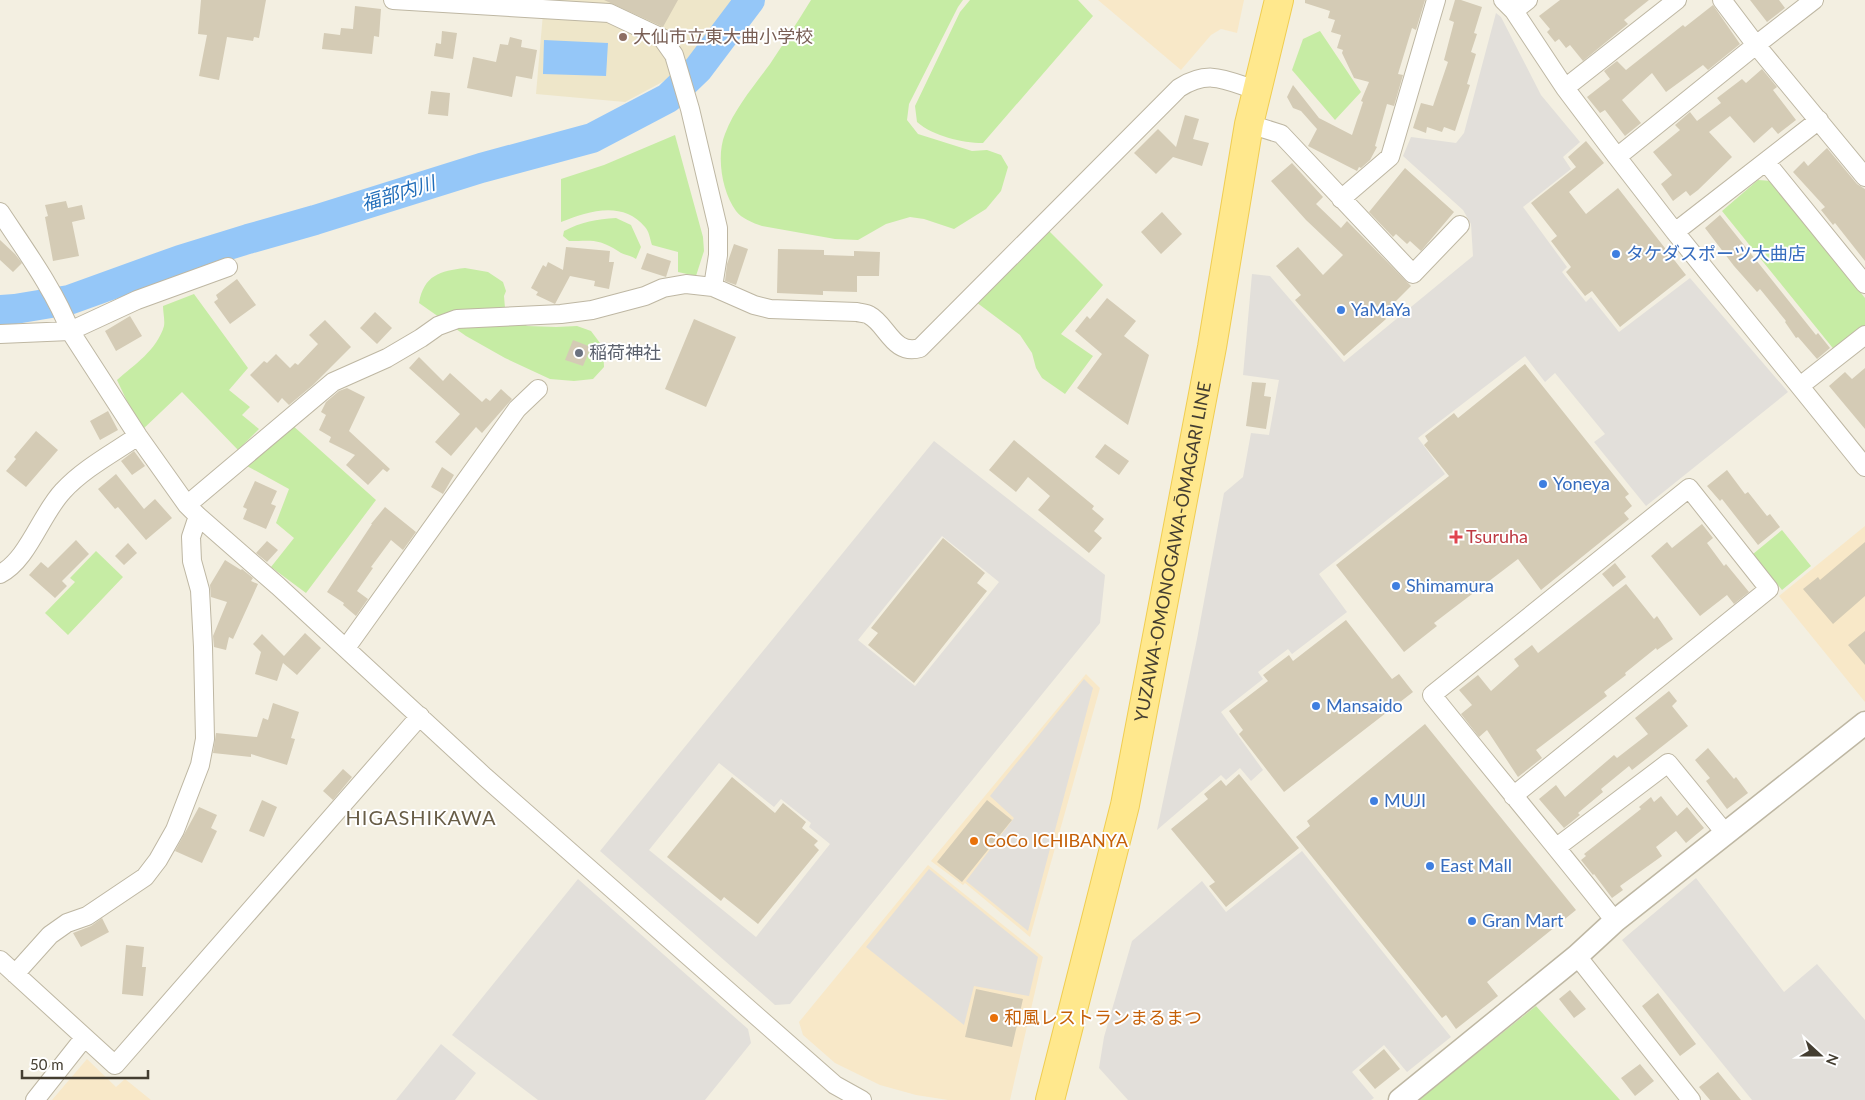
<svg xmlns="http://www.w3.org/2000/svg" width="1865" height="1100" viewBox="0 0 1865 1100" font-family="Lato,'Noto Sans JP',sans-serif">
<rect width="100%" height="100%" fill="#f3efe1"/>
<!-- commercial -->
<path fill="#f8e8c8" d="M1098 0H1244L1237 33 1221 29 1211 35 1181 70Z
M1865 526V702L1779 596Z
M1086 674 1100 688 1030 937 965 883 963 885 931 861Z
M928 865 1043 957 1010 1100H948L916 1095 880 1085 835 1063 803 1035 799 1022Z
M87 1059 116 1087 125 1079 151 1100H52Z"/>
<!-- education -->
<path fill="#eee6c9" d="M524 0H734L679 73 625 102 536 94 544 2Z"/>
<!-- green -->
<path fill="#c6eca4" d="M811 0H963L958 7 909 104 907 120 918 134 972 151 987 150 1001 155 1008 167 1001 191 986 209 954 229 924 219 910 217 886 224 858 240 835 239 762 226C753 223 741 218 736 211 722 192 716 156 725 134 735 108 754 86 770 64 784 43 798 21 811 0Z
M970 0H1078L1093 16 983 143C962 143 933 136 917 122L915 106 960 12Z
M1320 31 1361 92 1335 120 1292 70 1303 39Z
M675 135 703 237 704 251 696 276 678 272V252L652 245C650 239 649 231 645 227 623 200 588 211 561 222V179L604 165Z
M1758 180 1772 181 1865 298V329L1836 352 1722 211Z
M616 218 631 225 641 247 636 259C630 255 623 255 618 251 598 238 591 241 569 241L563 236 564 231C581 222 597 219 616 218Z
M1048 230 1103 285 1061 334 1093 356 1065 394 1042 378 1036 368 1032 353 1020 335 976 302Z
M465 268 488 272 503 282 506 291 504 296 505 308 527 326 556 327 577 326 591 331 603 347 604 367 593 379 574 381 550 379 505 358 466 336 419 303C424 275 440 271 465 268Z
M194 294 248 368 229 390 250 407 242 415 259 429 238 450 182 392 141 431 117 380C134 365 157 350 164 326 165 320 163 312 163 306Z
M291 424 376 500 306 593 271 567 294 538 276 523 289 489 247 466Z
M1782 530 1811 566 1782 590 1753 554Z
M96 551 123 577 68 635 45 613 75 582 70 578Z
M1536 1006 1620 1100H1418Z"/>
<!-- parking -->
<path fill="#e2dfda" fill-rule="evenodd" d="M1496 13 1501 17 1541 95 1580 142 1563 157 1571 169 1523 207 1567 267 1562 272 1586 302 1591 297 1619 332 1690 278 1788 392 1646 506 1594 442 1605 434 1555 373 1545 382 1525 356 1418 438 1445 474 1319 574 1347 612 1292 654 1288 649 1258 672 1263 679 1221 712 1263 770 1251 781 1240 768 1226 780 1221 775 1157 830 1197 639 1224 493 1243 477 1251 433 1269 435 1279 380 1243 375 1252 274 1270 276 1344 362 1473 256 1471 224 1463 210 1403 156 1411 137 1456 143 1464 133Z
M934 441 1105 575 1100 623 790 1004 775 1005 600 851ZM942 536 999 582 915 686 858 640ZM719 763 774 807 781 799 811 823 809 827 830 844 756 937 649 850Z
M1084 679 1093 688 1028 931 966 881 1014 818 990 796Z
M1302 851 1451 1037 1407 1072 1384 1045 1352 1072 1374 1098 1371 1100H1128L1099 1068 1104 1037 1132 941 1202 881 1226 912Z
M929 869 1038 957 1029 996 974 986 964 1025 866 947Z
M1696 878 1784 992 1817 964 1865 1020V1100H1752L1622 940Z
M578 879 748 1029 751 1043 705 1100H538L452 1035Z
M441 1044 476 1073 455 1100H396Z"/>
<!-- water -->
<path fill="#95c7f8" d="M544 40 608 43 606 76 543 74Z"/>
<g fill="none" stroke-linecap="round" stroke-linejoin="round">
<!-- river -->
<path stroke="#95c7f8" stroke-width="30" d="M0 310 15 309 69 300 180 260 248 239 315 220 481 168 592 138 668 98 698 69 750 0"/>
</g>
<!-- building -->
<path fill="#d4cbb5" d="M201 0H266L259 38 254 37 253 41 227 37 219 80 199 76 207 35 198 34Z
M604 0H678L663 27Z
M1305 0H1425L1416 30 1412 28 1398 74 1403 75 1394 106 1387 104 1375 146 1377 147 1370 160 1361 168 1359 167 1357 171 1308 146 1317 129 1301 111 1293 108 1287 97 1293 85 1319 118 1317 117 1352 135 1363 102 1361 101 1369 82 1354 78 1342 53 1343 50 1337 48 1341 35 1331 32 1335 20 1328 18 1330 11 1305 3Z
M1455 0H1461L1482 7 1474 33 1477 34 1471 52 1476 54 1467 84 1470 85 1455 131 1444 127 1442 132 1427 127 1426 133 1413 128 1421 103 1433 106 1448 62 1444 60 1454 22 1449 20Z
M1560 0H1649L1624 20 1628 24 1583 61 1570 45 1566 48 1559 39 1555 42 1547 32 1550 29 1539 16Z
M1750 0H1779L1785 8 1767 22Z
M1713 5 1740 44 1708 70 1703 65 1666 92 1652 73 1622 100 1641 123 1625 136 1605 110 1600 113 1587 97 1610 79 1604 71 1617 61 1626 70 1683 25 1685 27Z
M355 6 381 9 379 37 374 36 372 54 322 49 324 33 340 35 341 28 353 29Z
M442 31 457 33 453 59 434 56 436 43 441 44Z
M510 37 522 40 521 47 537 50 532 79 516 76 512 97 467 88 473 57 496 62 500 44 508 45Z
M1762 69 1777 87 1773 90 1796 120 1778 134 1772 127 1754 143 1730 116 1709 132 1732 157 1698 190 1690 196 1686 191 1673 201 1661 184 1672 175 1653 152 1680 130 1675 125 1690 112 1697 121 1721 103 1717 98 1742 79 1746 83Z
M431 91 450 93 448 116 428 114Z
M1185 115 1199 119 1193 139 1209 143 1202 166 1173 157 1156 174 1134 153 1158 129 1176 147Z
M1586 141 1604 163 1569 192 1586 214 1618 188 1686 275 1620 327 1592 291 1585 296 1566 272 1571 267 1551 241 1557 236 1531 203 1576 167 1568 157Z
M1827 148 1857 184 1865 189V261L1835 223 1833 225 1821 210 1825 207 1793 172 1804 161 1808 166Z
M1292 163 1323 197 1316 204 1341 228 1347 221 1411 286 1382 315 1386 319 1344 356 1295 300 1301 295 1276 266 1298 247 1323 275 1343 255 1306 220 1271 181Z
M1405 168 1454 212 1421 251 1410 241 1407 244 1396 234 1393 237 1369 212Z
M66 201 68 208 82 205 85 219 72 222 79 256 53 261 45 217 48 216 45 205Z
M1162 212 1182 234 1161 254 1141 232Z
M1720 215 1816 335 1818 333 1830 348 1817 359 1798 337 1796 338 1785 322 1786 321 1760 289 1757 292 1734 266 1705 228Z
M0 240 15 254 22 263 13 272 0 260Z
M734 244 748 249 736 285 725 281 727 264Z
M566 247 610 251 609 262H614L609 289 594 286 595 281 570 276 555 304 536 295 538 292 531 288 543 265 546 267 548 262 563 270Z
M778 249 824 250V255L854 256V251L880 252 879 276H857V292L823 291V295L777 293Z
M647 253 671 261 666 277 641 269Z
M237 279 256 305 230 324 214 302 218 299 216 295Z
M1107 298 1136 321 1124 336 1149 355 1128 425 1077 388 1102 354 1075 331 1087 316 1090 319Z
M375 312 392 328 377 344 360 328Z
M130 316 142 336 116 351 105 331Z
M694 319 736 337 706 407 665 389Z
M325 320 351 347 313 385 289 405 282 398 278 403 250 375 264 361 267 363 276 354 290 368 295 363 298 365 318 344 309 335Z
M573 340 591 347 583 366 565 360Z
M419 357 443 381 450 373 482 402 486 398 490 401 501 389 512 399 482 433 476 427 451 456 435 442 460 414 409 368Z
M1525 364 1629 494 1625 497 1632 506 1624 513 1629 519 1541 590 1518 559 1434 623 1437 626 1404 652 1336 565 1449 476 1424 445 1428 441 1425 436 1454 413 1458 418Z
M1865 368V429L1829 386 1845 372 1852 379Z
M1252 382 1266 383 1264 396 1271 397 1266 429 1246 426Z
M347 388 365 397 349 431 390 469 387 472 383 469 368 485 346 465 355 455 329 442 331 437 319 430 326 415 321 412 326 402 339 391Z
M108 411 118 430 100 440 90 421Z
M36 431 58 450 26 487 6 471 16 459 14 457Z
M1014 440 1094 506 1092 509 1104 519 1094 531 1102 538 1089 553 1038 510 1050 496 1028 477 1016 492 989 470Z
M1105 444 1129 461 1119 475 1095 457Z
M134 451 145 466 132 475 121 461Z
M442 467 454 475 443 494 431 487Z
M1727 470 1745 494 1748 492 1767 516 1770 514 1780 527 1758 545 1722 499 1720 501 1707 486Z
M116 474 144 509 155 499 172 518 146 540 118 507 115 509 98 489Z
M255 481 277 491 271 504 276 506 266 529 243 519 247 509 243 507Z
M385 507 416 532 403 550 391 540 371 567 373 568 357 591 368 599 356 616 343 605 344 603 327 592 372 524H371Z
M1702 524 1713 538 1707 543 1724 566 1726 564 1749 592 1734 604 1727 595 1700 616 1651 556 1667 542 1672 548Z
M943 538 985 573 977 583 987 591 914 683 868 645 878 633 871 628Z
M76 540 89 554 62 581 67 586 55 598 29 575 41 562 48 568Z
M267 541 278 550 267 562 256 553Z
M1865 542V596L1833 624 1803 589 1818 577 1820 580Z
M128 543 137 553 124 565 115 556Z
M225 560 241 570 242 569 253 578 251 581 258 584 233 639 229 637 226 650 214 647 213 636 227 602 211 597 210 585Z
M1615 563 1626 577 1613 587 1602 574Z
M1626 584 1654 619 1657 616 1673 639 1657 650 1656 648 1625 673 1626 675 1604 692 1607 696 1536 750 1542 758 1518 777 1487 730 1479 737 1461 714 1472 705 1459 690 1478 675 1491 691 1519 666 1514 659 1532 645 1538 653Z
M1346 620 1392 679 1399 674 1413 692 1284 792 1239 734 1243 730 1229 711 1268 681 1263 675 1289 655 1293 661Z
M1865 631V665L1848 645Z
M305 633 321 648 297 675 283 663 277 681 255 674 261 652 253 644 262 634 284 656Z
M1669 691 1677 701 1672 706 1688 726 1632 770 1629 766 1601 789 1603 792 1578 813 1580 815 1564 828 1539 799 1556 785 1565 797 1614 755 1617 758 1648 734 1635 718Z
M273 703 299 712 291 738 295 739 287 765 251 754V757L213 753 216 733 257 737 263 718 268 720Z
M1425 724 1576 910 1487 982 1498 996 1456 1029 1446 1015 1442 1018 1296 837 1310 826 1307 821Z
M1708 748 1734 779 1736 777 1748 793 1727 809 1706 781 1710 778 1695 760Z
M343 769 352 777 333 800 323 791Z
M1239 774 1299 848 1226 907 1209 886 1215 882 1171 829 1208 799 1204 794 1221 780 1226 786Z
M732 777 775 813 783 803 806 822 802 828 818 841 814 845 819 850 758 924 724 897 721 901 667 857Z
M1661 796 1677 816 1687 807 1704 828 1686 843 1676 831 1656 847 1662 856 1620 886 1623 890 1612 898 1594 874 1593 875 1581 860 1586 856 1584 854 1641 809 1639 807 1651 797 1654 802Z
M262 800 277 807 264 837 249 831Z
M987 800 1012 820 962 882 937 862Z
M199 807 217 815 211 828 217 831 202 863 175 851Z
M102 918 109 932 81 947 73 933 91 926Z
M126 945 144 947 142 967H146L143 996 122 994Z
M976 989 1023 999 1012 1047 965 1037Z
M1570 990 1586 1009 1574 1018 1559 999Z
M1658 993 1696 1044 1680 1056 1642 1006Z
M1384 1049 1400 1069 1375 1089 1359 1070Z
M1640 1064 1654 1081 1635 1096 1621 1078Z
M1718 1072 1741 1100H1710L1699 1087Z"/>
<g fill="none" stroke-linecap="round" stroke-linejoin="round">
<!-- minor casing -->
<g stroke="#beb7a3" stroke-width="20">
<path id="minor" d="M393 0 609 13 662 38 674 55 690 109 718 228V255L713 287
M1503 0 1514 11 1565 88 1617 157 1756 45 1722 0
M1814 0 1756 45 1865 177
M1514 11 1528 0
M1565 88 1677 0
M1249 124 1281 134 1413 274 1460 225
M1617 157 1675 232 1865 467
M1766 162 1865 284
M1341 199 1390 157 1436 0
M0 212C23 247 56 292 70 331L138 436 187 505 198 516 278 586 485 777 835 1085 862 1100
M1675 232 1819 120
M0 334 70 331 137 300 228 267
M1800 386 1865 335
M187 505 333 382 387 358 421 338 438 326 457 319 561 314 592 310 645 296 663 288 686 284 713 287 754 305 770 309 857 312C860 313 866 313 869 315 887 324 893 356 920 348L1179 88C1209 69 1225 80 1256 90
M0 574C28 560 41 514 63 491 83 469 113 453 138 436
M346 648 517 409 538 389
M1513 796 1769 589 1689 488 1432 695C1493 771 1555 845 1615 921
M1557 847 1668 763 1726 834
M1577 956 1691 1100
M0 960 115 1065 420 716
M15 974 50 935 67 923 87 916 145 877 158 860 175 830 200 765 205 739 203 647 200 590 192 561 191 537 198 516
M35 1100 84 1038"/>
</g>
<!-- tertiary casing -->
<g stroke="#beb7a3" stroke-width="25">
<path id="tertiary" d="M1400 1100 1577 956 1615 921 1865 723"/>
</g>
<!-- primary casing -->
<g stroke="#f0cd51" stroke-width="30">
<g id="primary">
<path id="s1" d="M1050 1100 1125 805 1212 347 1249 124 1279 0"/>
</g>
</g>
<!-- minor -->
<use href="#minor" stroke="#fff" stroke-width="18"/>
<!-- tertiary -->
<use href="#tertiary" stroke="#fff" stroke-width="22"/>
<!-- primary -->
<use href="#primary" stroke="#ffe88d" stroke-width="28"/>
</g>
<!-- markers -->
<circle fill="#8d6e63" stroke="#fff" stroke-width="2" cx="623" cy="37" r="5"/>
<g fill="#3f7fe0" stroke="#fff" stroke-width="2">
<circle cx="1616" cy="254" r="5"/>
<circle cx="1341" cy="310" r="5"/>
<circle cx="1543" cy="484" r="5"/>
<circle cx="1396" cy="586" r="5"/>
<circle cx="1316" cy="706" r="5"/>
<circle cx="1374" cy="801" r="5"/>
<circle cx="1430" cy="866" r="5"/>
<circle cx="1472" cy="921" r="5"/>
</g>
<circle fill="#6b7280" stroke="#fff" stroke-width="2" cx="579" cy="353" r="5"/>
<path fill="#e0444e" stroke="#fff" stroke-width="2" d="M1453.5 529.5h5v5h5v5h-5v5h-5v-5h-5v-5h5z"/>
<g fill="#e8710a" stroke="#fff" stroke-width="2">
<circle cx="974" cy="841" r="5"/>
<circle cx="994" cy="1018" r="5"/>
</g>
<g text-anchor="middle" stroke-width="4" stroke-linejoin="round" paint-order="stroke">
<!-- education labels -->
<g font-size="18" fill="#785e54" stroke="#fff" text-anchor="start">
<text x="633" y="43">大仙市立東大曲小学校</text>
</g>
<!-- shop labels -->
<g font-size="18" fill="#366cbe" stroke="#fff" text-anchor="start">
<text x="1626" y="260">タケダスポーツ大曲店</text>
<text x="1351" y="316">YaMaYa</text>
<text x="1553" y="490">Yoneya</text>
<text x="1406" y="592">Shimamura</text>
<text x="1326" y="712">Mansaido</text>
<text x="1384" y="807">MUJI</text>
<text x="1440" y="872">East Mall</text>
<text x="1482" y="927">Gran Mart</text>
</g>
<!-- worship labels -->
<g font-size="18" fill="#5b616d" stroke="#fff" text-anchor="start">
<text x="589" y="359">稲荷神社</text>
</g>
<!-- health labels -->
<g font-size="18" fill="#be3a42" stroke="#fff" text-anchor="start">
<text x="1466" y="543">Tsuruha</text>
</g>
<!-- street labels -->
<g font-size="18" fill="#443e31" stroke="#fff">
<text dy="6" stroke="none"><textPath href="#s1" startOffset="562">YUZAWA-OMONOGAWA-ŌMAGARI LINE</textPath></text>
</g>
<!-- food labels -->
<g font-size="18" fill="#c56008" stroke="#fff" text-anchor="start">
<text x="984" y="847">CoCo ICHIBANYA</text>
<text x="1004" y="1024">和風レストランまるまつ</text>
</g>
<!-- water labels -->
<g font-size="19" font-style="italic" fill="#206dba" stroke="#fff">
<text transform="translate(398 193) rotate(-17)" y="7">福部内川</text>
</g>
<!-- quarter labels -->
<g font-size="20" letter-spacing="1" fill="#685d47" stroke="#fff">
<text x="421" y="825">HIGASHIKAWA</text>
</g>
</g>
<!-- north arrow -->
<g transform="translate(1820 1055) rotate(111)" stroke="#ffffff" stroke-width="4" paint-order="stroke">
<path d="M0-4L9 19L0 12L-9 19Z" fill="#443e31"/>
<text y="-8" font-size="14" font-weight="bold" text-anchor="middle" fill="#443e31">N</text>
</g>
<!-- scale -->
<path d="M22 1070v8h126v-8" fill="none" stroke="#443e31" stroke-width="2.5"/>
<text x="30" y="1070" font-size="15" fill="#443e31" stroke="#ffffff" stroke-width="4" paint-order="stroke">50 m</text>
</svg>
